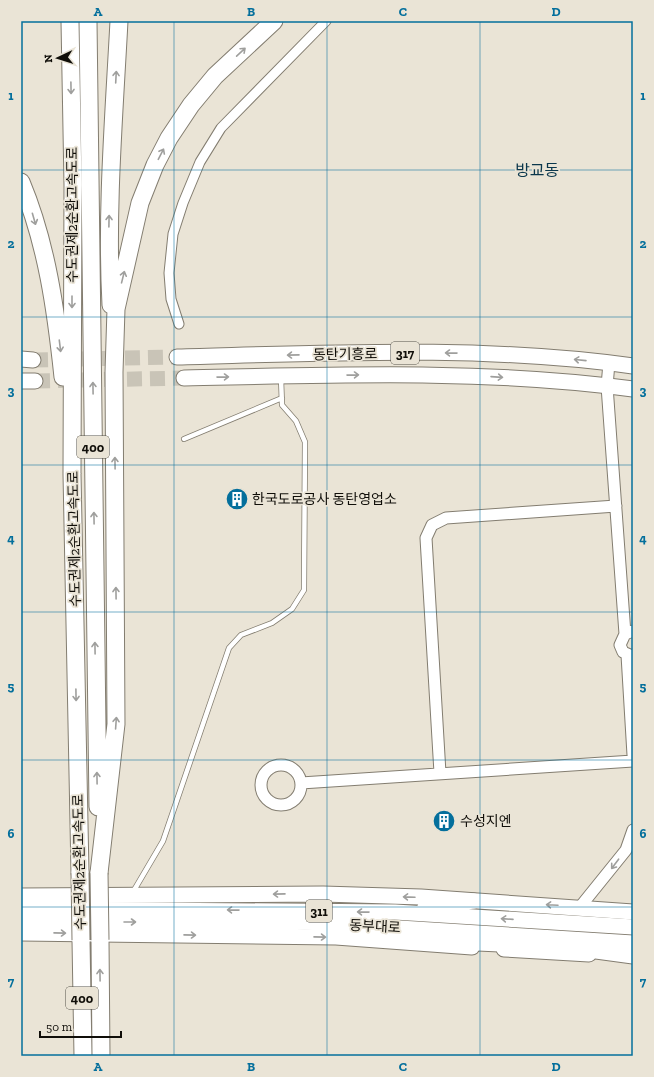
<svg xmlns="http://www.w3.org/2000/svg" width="654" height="1077" viewBox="0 0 654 1077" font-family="'Zilla Slab','Noto Sans KR',serif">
<rect width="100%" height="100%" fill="#eae4d6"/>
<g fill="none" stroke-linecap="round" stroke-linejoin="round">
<!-- primary-tunnel -->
<path stroke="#c9c4b7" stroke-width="15" stroke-dasharray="15 8" stroke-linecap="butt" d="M33 360 177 357
M35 381 184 378"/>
<!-- service casing -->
<g stroke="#837d70" stroke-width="6">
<path id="service" d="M184 439 282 398
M133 892 163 841 229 648 241 635 272 623 292 609 304 590 305 442 296 421 282 405 281 378"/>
</g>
<!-- minor casing -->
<g stroke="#837d70" stroke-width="11">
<path id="minor" d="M179 324 171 299 169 273 173 234 183 203 200 162 221 128 326 21"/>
</g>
<!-- tertiary casing -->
<g stroke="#837d70" stroke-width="13">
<path id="tertiary" d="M609 363 607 386 625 634
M627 655 633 755
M632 656 623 652 620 645 625 634 633 631
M261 785a20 20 0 1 1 40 0a20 20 0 1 1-40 0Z
M440 773 426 538 432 525 446 518 616 506
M301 783 633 761
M580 907 626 850 633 830"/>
</g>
<!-- primary casing -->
<g stroke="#837d70" stroke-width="17">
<path id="primary" d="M177 357C329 353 482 345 633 366
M21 359 33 360
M184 378C334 375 484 369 633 389
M21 381H35
M21 896 323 894 421 897 633 912
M21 933 336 937 472 947
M504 949 589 954"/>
</g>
<!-- trunk casing -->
<g stroke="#837d70" stroke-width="17">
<path id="trunk" d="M425 907 474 901
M21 909 395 912 633 927
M21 921 305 922 633 943
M456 940 478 943 518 945
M574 948 633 956"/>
</g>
<!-- motorway casing -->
<g stroke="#837d70" stroke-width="19">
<path id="motorway" d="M70 21 73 185 72 474 80 873
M88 21 98 807
M21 182C47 244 56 311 63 377
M111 305C106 211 114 116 119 21
M99 873 116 724 114 372 116 309 140 203 155 165 169 138 191 105 215 76 274 21
M81 940 83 1056
M100 940 101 1056"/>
</g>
<!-- service -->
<use href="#service" stroke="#fff" stroke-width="4.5"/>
<!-- minor -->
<use href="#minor" stroke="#fff" stroke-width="9"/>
<!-- tertiary -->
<use href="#tertiary" stroke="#fff" stroke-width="11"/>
<!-- primary -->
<use href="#primary" stroke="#fff" stroke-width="15"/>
<!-- trunk -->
<use href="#trunk" stroke="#fff" stroke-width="15"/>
<!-- motorway -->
<use href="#motorway" stroke="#fff" stroke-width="17"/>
<!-- motorway-bridge casing -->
<g stroke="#837d70" stroke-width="19" stroke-linecap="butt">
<path id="motorway-bridge" d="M80 873 81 940
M99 873 100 940"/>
</g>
<!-- motorway-bridge -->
<use href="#motorway-bridge" stroke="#fff" stroke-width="17"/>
</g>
<!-- one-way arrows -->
<defs><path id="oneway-shaft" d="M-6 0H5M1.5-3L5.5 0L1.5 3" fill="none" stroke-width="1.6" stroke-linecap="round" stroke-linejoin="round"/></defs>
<g stroke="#9f9f9d">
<use href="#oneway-shaft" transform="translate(241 52) rotate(-43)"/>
<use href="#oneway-shaft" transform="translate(116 77) rotate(-87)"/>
<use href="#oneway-shaft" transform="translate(71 88) rotate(89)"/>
<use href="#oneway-shaft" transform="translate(161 154) rotate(-63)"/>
<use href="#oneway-shaft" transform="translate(34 219) rotate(74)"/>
<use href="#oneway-shaft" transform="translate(109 221) rotate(-89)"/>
<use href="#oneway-shaft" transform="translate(123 277) rotate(-76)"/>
<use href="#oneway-shaft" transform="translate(72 302) rotate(90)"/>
<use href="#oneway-shaft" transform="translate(60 346) rotate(83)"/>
<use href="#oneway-shaft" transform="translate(451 353) rotate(-179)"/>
<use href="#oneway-shaft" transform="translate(293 355) rotate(179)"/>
<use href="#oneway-shaft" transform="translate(580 360) rotate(-174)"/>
<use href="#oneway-shaft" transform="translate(353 375) rotate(-1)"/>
<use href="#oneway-shaft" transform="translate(223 377) rotate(-1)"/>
<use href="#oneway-shaft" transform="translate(497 377) rotate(4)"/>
<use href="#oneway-shaft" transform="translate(93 388) rotate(-91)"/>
<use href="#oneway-shaft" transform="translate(115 463) rotate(-91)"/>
<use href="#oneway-shaft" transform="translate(94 518) rotate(-91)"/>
<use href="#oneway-shaft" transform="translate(116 593) rotate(-91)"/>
<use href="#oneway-shaft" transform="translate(95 648) rotate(-91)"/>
<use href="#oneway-shaft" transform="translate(76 695) rotate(89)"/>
<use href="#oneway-shaft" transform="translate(116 723) rotate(-86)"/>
<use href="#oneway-shaft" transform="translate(97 778) rotate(-91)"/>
<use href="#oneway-shaft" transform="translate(615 864) rotate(127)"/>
<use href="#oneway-shaft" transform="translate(279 894) rotate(179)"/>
<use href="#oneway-shaft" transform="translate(409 897) rotate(-178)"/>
<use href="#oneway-shaft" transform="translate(552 905) rotate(-177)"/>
<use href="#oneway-shaft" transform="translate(233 910) rotate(-179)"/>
<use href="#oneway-shaft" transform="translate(363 912) rotate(-179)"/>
<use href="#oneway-shaft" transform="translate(507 919) rotate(-176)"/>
<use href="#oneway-shaft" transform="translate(130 922)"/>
<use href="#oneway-shaft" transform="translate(60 933) rotate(1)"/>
<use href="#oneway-shaft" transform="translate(190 935) rotate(1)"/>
<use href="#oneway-shaft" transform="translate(320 937) rotate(1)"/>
<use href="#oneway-shaft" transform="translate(100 975) rotate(-91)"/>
</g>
<!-- grid -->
<path fill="none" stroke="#046f9c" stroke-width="1" stroke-opacity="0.55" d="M174 21V1056M327 21V1056M480 21V1056M21 170H633M21 317H633M21 465H633M21 612H633M21 760H633M21 907H633"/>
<!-- icons -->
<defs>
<g id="building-disc" transform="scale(1.15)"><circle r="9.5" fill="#046f9c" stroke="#eae4d6"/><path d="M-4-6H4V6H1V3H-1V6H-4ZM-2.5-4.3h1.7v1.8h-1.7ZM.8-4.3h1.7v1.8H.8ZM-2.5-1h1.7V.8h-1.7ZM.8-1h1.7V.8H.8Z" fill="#fff"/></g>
</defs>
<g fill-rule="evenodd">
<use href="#building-disc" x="237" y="499"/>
<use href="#building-disc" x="444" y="821"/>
</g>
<g text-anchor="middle" stroke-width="3.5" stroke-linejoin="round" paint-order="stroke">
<!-- shield labels -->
<g fill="#eae4d6" stroke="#514e46" stroke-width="1">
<rect x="391" y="342" width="28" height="22" rx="3"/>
<rect x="77" y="436" width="32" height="22" rx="3"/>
<rect x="306" y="900" width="26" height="22" rx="3"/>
<rect x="66" y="987" width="32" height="22" rx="3"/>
</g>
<g font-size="13" font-weight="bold" fill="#100e09">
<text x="405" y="358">317</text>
<text x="93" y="452">400</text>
<text x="319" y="916">311</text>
<text x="82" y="1003">400</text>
</g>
<!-- street labels -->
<g font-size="14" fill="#100e09" stroke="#eae4d6">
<text transform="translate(72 215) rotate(-90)" y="5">수도권제2순환고속도로</text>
<text transform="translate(345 354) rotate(-1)" y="5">동탄기흥로</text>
<text transform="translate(74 539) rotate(-91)" y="5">수도권제2순환고속도로</text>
<text transform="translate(79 862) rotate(-91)" y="5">수도권제2순환고속도로</text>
<text transform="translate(375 926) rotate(3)" y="5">동부대로</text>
</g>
<!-- poi labels -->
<g font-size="14" fill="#100e09" stroke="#eae4d6" text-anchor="start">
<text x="252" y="504">한국도로공사 동탄영업소</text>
<text x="460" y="826">수성지엔</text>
</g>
<!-- quarter labels -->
<g font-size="16" fill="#0b374c" stroke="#eae4d6">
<text x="537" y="176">방교동</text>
</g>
</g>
<!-- border -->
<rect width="654" height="1077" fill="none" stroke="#eae4d6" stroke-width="44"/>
<!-- north arrow -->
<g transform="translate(58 58) rotate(266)" stroke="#eae4d6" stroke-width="3" paint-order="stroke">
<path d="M0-3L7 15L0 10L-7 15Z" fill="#100e09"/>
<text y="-6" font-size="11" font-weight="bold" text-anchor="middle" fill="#100e09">N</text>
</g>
<!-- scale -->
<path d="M40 1031v6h81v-6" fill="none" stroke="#100e09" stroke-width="2"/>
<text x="46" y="1031" font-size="12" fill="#100e09" stroke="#eae4d6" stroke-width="3" paint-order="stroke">50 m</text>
<rect x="22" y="22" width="610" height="1033" fill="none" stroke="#046f9c" stroke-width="1.5"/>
<g font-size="13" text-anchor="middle" font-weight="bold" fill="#046f9c">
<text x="98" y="16">A</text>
<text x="251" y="16">B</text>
<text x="403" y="16">C</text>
<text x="556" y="16">D</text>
<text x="11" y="100">1</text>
<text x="643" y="100">1</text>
<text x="11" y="248">2</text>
<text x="643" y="248">2</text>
<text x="11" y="395">3</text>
<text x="643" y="395">3</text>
<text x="11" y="543">4</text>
<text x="643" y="543">4</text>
<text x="11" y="691">5</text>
<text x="643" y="691">5</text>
<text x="11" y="838">6</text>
<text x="643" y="838">6</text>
<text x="11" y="986">7</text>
<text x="643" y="986">7</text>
<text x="98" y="1071">A</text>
<text x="251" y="1071">B</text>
<text x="403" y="1071">C</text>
<text x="556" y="1071">D</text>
</g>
</svg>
